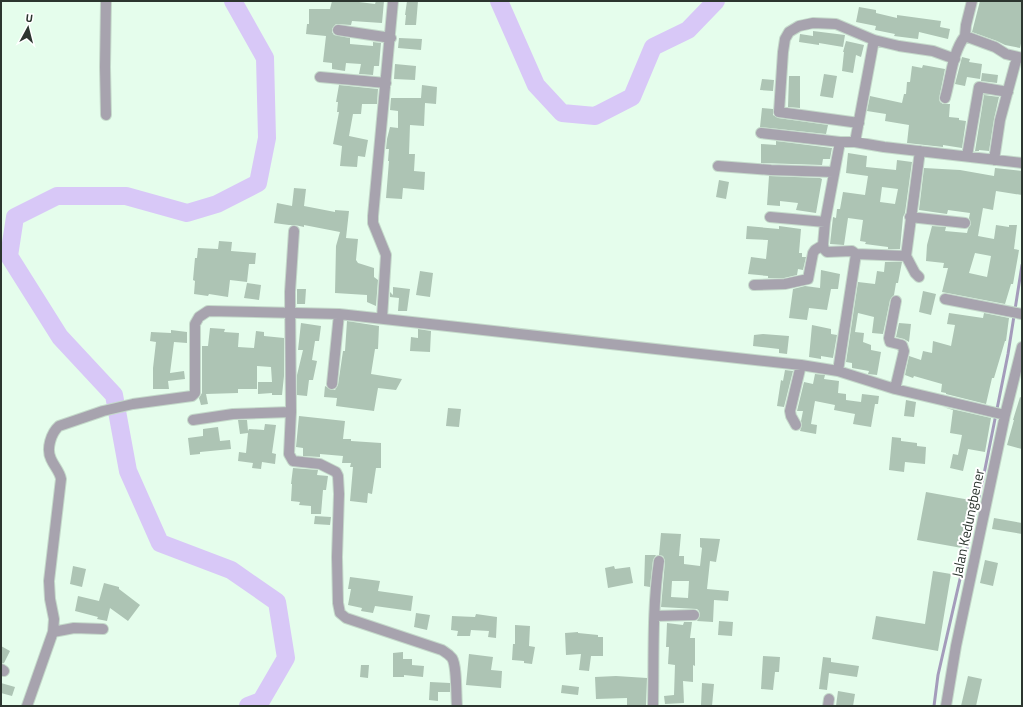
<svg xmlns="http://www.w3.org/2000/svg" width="1023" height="707" viewBox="0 0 1023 707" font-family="'Titillium Web',sans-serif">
<rect width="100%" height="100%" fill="#e5fdec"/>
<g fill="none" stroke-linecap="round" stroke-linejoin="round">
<!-- stream -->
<path stroke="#a49cbb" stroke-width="3" d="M934 706 938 675 983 479 1008 354 1022 265"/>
<!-- river -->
<path stroke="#d8c8f7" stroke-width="18" d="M233 1 265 58 267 138 258 183 217 204 187 213 126 196H57L15 217 9 256 60 337 114 395 128 471 160 543 231 570 277 602 286 658 261 701 248 706
M499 1 536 85 562 113 595 116 632 97 653 47 688 30 716 1"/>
</g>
<!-- building -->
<path fill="#adc4b4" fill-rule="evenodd" d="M332 1H351L375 4 376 1H384L382 23 352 21 351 25 336 24 332 29V32L334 35 350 38V44L373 46V42L381 43 379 66H374L373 75 359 74 361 64 346 63 345 71 332 69V63L323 62 326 36 306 34 307 24H309V9H330Z
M407 1H418L416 25H405L406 15H405Z
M980 1H1022V39L1020 48 1005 45 997 41 972 32Z
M859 7 876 10V13L897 18V15L941 21 940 27 950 29 948 39 919 32 918 39 894 36 895 34 875 30 876 26 856 22Z
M813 31 845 35 843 47 819 43V45L799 42 800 34 813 36Z
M399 38 422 39 421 50 398 48Z
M846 41 864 45 861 57 856 55 853 73 842 71 844 52H843Z
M962 57 970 59 969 62 982 64 980 79 967 77 965 86 955 84Z
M395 64 416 66 415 80 394 79Z
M923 65 945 69 939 99 940 102 943 104H950L949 117 959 118V120L966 121 962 148 943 145V147L907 143 909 125 885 121 886 114 867 111 870 96 902 103 904 94H906L907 82H910L912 66 922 68Z
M982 73 998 75 997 83 981 81Z
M824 74 837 76 833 98 820 96Z
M789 76H800V108L788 107Z
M762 79 774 80 773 91 760 90Z
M339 85 378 89 377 104H362L361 114H353L349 136 368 140 365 157 358 156 357 167 340 166 342 146 333 144 339 112H337L338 102H336Z
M422 85 437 87 436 104 425 103 424 126 410 125 409 154H415L414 171 425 172 424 190 403 188 402 199 386 198 389 161H388L389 149H386L387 139 390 127 398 128V111L390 110 391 98H421Z
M984 95 999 97 994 119 989 151 979 150V151H975Z
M762 108 773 109V115L778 118 828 125 826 134 760 127Z
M776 141 832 148 830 159H823L822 165 761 163V144L776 145Z
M848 153 867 156 866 167 896 170 897 160 912 162 905 213 903 217 900 249H888V247L865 244 866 242 860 241 863 220 848 218 844 245 830 244 833 217 836 218 837 209H840L843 192 865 195 868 176 846 173ZM882 187 898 189 895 204 880 202Z
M924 168 960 170 994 176 995 168 1022 171V195L996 191 993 210 983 208 978 236 994 239 996 225 1009 227V225H1017L1014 249 1019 250 1018 256 1013 284H1011L1005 304 942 292 948 268H943L944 263 926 261 927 245 932 226 946 227 945 231 967 233 968 229 971 224 969 218 970 213 948 210 947 214 919 210ZM975 253 991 256 987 277 969 273Z
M769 176 820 178 822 179 816 213 796 210 798 203 780 201V206L767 205Z
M719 180 729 182 726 199 716 197Z
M294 188 306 189 304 206 335 212V210L349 211 346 238 358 239 356 260 358 263 374 268V277L378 280 376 306 367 302V295L335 293 336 246 340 232 304 225V227L295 225H289L274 223 277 203 292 206Z
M747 226 779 229V226L801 229 799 253H802V257H806L803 270 798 269 797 275 784 278H768V276L748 274 751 257 766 259 768 240 746 239Z
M219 241 232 242 231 251 256 253 255 264H249L247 282 230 280 228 297 209 294 208 296 194 294 195 281 193 280 195 258H197L198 248 218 249Z
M885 262H902L898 283H896L894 295 890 300 883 334 872 333 874 317 858 313 855 332 864 333 863 342 871 345V350L881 352 877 375 868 374 869 371 852 368V363L846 362 858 282 875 284 877 271 884 272Z
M821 270 840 274 838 289H831L827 310 809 308 807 320 789 318 793 289 805 286 820 288Z
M420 271 433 273 430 297 416 295Z
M247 283 261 285 259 300 244 298Z
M393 287 410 289 407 311H398L399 298 390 297V292L393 295Z
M297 289H306L305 304H297Z
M923 291 936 294 931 315 919 312Z
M949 313 983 318 984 313 1009 318 1006 341H1005L994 378H992L986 404 946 394V393L941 392 942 384 914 376 913 378 905 375 909 356 921 360 923 351 932 353 933 341 951 346 955 325 947 324Z
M347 321 379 326 378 349H375L371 374 402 379 396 390 378 388 374 411 336 406 337 398 324 397 325 386 332 390H335L338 385 343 351H345Z
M301 323 321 326 319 341H315L312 360 317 361 313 380H309L307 396 297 395V375L303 350H298Z
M899 323 911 324 909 342 904 339 896 337Z
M812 325 831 329V334L837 335 833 358 821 356V359L809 357Z
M210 328 225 329 224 332 239 333 238 347 254 348 256 331 264 332V336L284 338V376L282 395H272V393L258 394V382H272L271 367 257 366V389H238V393L206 394 208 404 201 405 199 398 202 393V346H208Z
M418 329 431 331 430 352 410 351 411 337 418 338Z
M171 330 187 332V343L174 342 170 373 184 371 185 379 168 381 169 389H153V368L156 342 150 341 151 332 171 333Z
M763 334 789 336 787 354 779 353V349L753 346 754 335Z
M785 370 793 371 784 407 777 406 781 380 783 381Z
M815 374 825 375 824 379 839 381 838 393 846 394V400L861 402 862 394 879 396 878 404H875L871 427 853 424 855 414 834 410 835 405 815 401 811 424 817 425 816 434 800 431 802 425 801 421 803 411H797L804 382 813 384Z
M1020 397 1022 398V449L1007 445 1014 420H1013Z
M906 400 916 402 914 417 904 416Z
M943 407 991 418 985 452 968 449 963 471 950 468 953 454 958 455 962 435 950 433 953 410Z
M448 408 461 409 459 427 446 426Z
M299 416 345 421 343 439H351V441L381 443V468H376L372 494 368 493 367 503 350 501 353 467H350L351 463H342L343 456 320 454V457L303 456V448L296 447Z
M238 420H247L248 431 249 429 264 430 265 424 276 425 272 453 276 454 275 464 262 462 261 469 252 468 253 463 238 461 239 452 246 453 248 433 240 434Z
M218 427 220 441 230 440 231 449 200 452V454L190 455 188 438 203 436V429Z
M892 437 901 438V441L917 443V446L926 447 925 464 905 462 904 472 889 470Z
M293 468 318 470 317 475 328 476 326 490H323L321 514H311V506L299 505 300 502 291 501 292 484H291Z
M926 492 970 500 962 548 917 540Z
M315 516 331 517 330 525 314 524Z
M994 518 1022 523V534L992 529Z
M661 533 681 534 679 556H684V564L700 566 702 548 700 547V538L720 539 716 562 710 561 707 589 729 591 728 601 714 600 713 622 697 621 700 615 699 611 697 609 661 607 665 561 663 556 659 555ZM672 581H689L688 598 671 597Z
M645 555H656L653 560 650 587 644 586Z
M985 560 998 563 993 586 980 583Z
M73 566 86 569 82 587 70 584Z
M614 566 615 569 630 567 633 583 608 588 605 568Z
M933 571 951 574 938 651 872 639 876 616 925 624Z
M350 577 380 581 378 591 413 596 411 611 375 606 373 613 361 611 362 608 348 605 351 589H348Z
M104 583 119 587V589L140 605 128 621 110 608 107 621 97 619 98 617 75 611 78 596 99 601Z
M416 613 430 615 427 630 414 627Z
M476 614 497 617 496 638 488 637 489 631 471 630 470 636H457L458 631 451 630 452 616 475 617Z
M719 621 733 622 732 636 718 635Z
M684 622H692L690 638H695V666L693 665V682L683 681 684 703 665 704 664 696 674 695 675 665 668 664 669 647H666L667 623 683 625Z
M515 625 530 626 529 646 535 647 532 664 524 663V661L512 660 513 644H515Z
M578 632V633L598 635V637H603V656H591L589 671 579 670 581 654 566 655 565 633Z
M1 646 10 651 4 663H1Z
M403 652V659H412V665L424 666 423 677 404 675V677H393V653Z
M469 654 493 657 491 670 502 671 501 688 466 685Z
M763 656 780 657 779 672H775L773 690 761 689Z
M823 657 831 658V662L859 666 857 677 829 673 827 690 819 689Z
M361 665H369L368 678 360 677Z
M616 676 647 678 646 706H627V698L596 699 595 677Z
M968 676 982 679 976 706H961Z
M430 682 450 683V692H438V701L429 700Z
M1 683 15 687 12 696 1 693Z
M702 683 714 684 712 706 701 705Z
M562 685 579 687 578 695 561 693Z
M838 691 855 694 853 706H836Z"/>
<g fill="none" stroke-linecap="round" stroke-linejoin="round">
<!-- minor casing -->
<g stroke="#c4d9ca" stroke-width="12">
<path id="minor" d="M972 1 966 25 965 36 995 47 1006 54 1022 58
M338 30 391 38
M320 77 386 83
M945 98C951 78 952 53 965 36
M106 115 105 67 106 1
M859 123 779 112 783 52 785 39 789 32 799 26 813 23 836 24 874 40 899 46 933 51 955 59
M761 133 840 142H855L884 147 1022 163
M855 142 874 40
M967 156 979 87 1008 92
M994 160 1000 120 1017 57
M718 166 771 170 833 172
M770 217 825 222
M910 217 965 223
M294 231 290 292 291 412 289 454 293 461 320 464 336 472 338 476 339 494 337 557 338 603 340 613 346 618 442 650C445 652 449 654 452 658 457 666 456 695 457 706
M856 254 906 256
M919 277 915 273 906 256 920 151
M754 285 785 284 808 279 813 253 815 250 823 245
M945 299 1022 314
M382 318 386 255 373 223V216L393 1
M838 371 856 254 852 251 827 252 824 249 823 245 825 222 840 142
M332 384 339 314
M895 389 904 351 902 345 890 342 889 338 896 301
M193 420 233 414 291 412
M796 425 791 416 790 411 801 365
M655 616 694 615
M53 632 74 628 103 629
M1 669 4 671
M27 706 53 632 54 619 50 599 49 581 61 479C60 472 54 466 51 459 46 449 51 433 59 426L103 411 133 404 192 396 195 393V324L199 317 208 311 339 314 801 365 838 371 895 389 1005 415
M653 706C654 658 652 608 659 561
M828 706 829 699
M946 706 956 646 1005 415 1022 347"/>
</g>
<!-- minor -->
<use href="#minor" stroke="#a7a3ae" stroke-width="10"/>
</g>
<g text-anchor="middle" stroke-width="4" stroke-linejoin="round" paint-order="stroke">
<!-- street labels -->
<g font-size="14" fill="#2c352f" stroke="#fff">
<text transform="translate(968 523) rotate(-78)" y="5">Jalan Kedungbener</text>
</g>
</g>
<!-- border -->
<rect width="1023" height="707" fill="none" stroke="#2c352f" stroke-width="4"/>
<!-- north arrow -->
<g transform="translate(28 28) rotate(7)" stroke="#ffffff" stroke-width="3" paint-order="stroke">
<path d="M0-3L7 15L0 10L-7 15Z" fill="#2c352f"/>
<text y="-6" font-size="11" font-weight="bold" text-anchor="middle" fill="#2c352f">U</text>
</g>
</svg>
